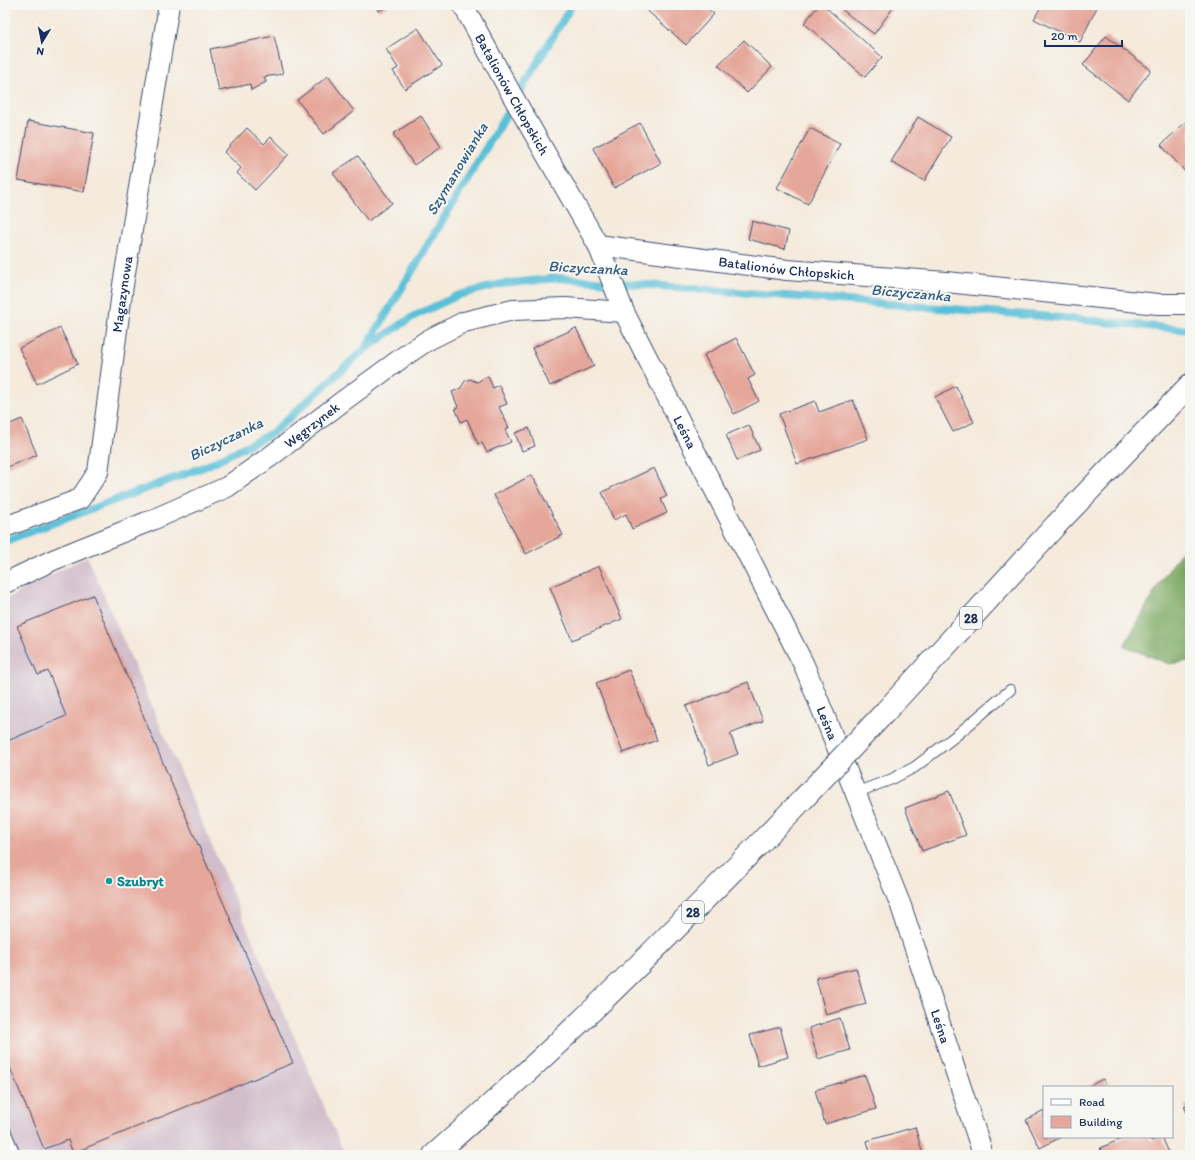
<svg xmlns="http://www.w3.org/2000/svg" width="1195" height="1160" viewBox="0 0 1195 1160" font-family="Itim,sans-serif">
<rect width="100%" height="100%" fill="#f6f6f2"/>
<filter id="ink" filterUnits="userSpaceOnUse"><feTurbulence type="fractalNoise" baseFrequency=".025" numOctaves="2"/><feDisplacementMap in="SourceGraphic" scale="8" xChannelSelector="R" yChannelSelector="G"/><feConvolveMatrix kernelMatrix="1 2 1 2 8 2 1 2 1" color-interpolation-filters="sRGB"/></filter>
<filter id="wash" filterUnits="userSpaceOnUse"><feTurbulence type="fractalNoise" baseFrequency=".012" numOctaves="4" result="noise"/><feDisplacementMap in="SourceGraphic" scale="16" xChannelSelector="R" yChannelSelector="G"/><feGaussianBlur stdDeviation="0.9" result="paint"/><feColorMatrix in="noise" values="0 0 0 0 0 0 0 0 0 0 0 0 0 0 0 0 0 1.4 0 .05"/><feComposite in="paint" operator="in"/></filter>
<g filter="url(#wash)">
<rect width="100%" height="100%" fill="#f5eadb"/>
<!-- industrial -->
<path fill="#d1bdcb" d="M87 556 345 1155H5V600Z"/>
<!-- forest -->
<path fill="#7aa861" stroke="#4a6c60" d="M1190 539V661L1169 664 1124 646 1159 584Z"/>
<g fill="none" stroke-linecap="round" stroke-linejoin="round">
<!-- stream -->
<path stroke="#5ac0d8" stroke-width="8" d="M367 346 572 5
M5 541 204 467 272 433 366 348 414 316 459 295 501 284 558 278 1041 316 1190 330"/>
</g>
<g id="blocks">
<!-- building -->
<path fill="#e6a79b" d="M228 5H248L247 9Z
M375 5H389L379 11Z
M641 5H704L714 14 686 45Z
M819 5H823L882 57 865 77 804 23Z
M845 5H895L874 34 841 9Z
M993 5H1006L1003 10Z
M1042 5H1098L1080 42 1034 19Z
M418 28 442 65 405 89 393 71 398 68 386 49Z
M274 36 283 74 264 77 266 82 251 90 250 84 219 91 210 49Z
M1106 36 1151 70 1128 100 1083 65Z
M744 40 772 67 747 93 718 65Z
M328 76 354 111 324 134 297 100Z
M421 116 441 147 414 165 393 134Z
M918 117 951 137 924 181 891 162Z
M1190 118V177L1161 145Z
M28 121 94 133 84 192 18 180Z
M640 123 661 163 614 188 593 148Z
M247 128 264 144 271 137 289 154 255 190 237 173 241 168 224 152Z
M810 128 840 144 808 204 777 188Z
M358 156 392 203 368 221 333 173Z
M752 221 789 231 785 249 748 239Z
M60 328 78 364 37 384 19 348Z
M576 328 594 366 550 386 532 348Z
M736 338 755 375 748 379 759 401 734 414 704 355Z
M488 376 493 388 499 385 507 404 499 407 509 428 505 430 511 442 487 452 482 443 478 444 467 419 461 422 455 408 458 407 452 392 461 388 465 381 470 379 477 382Z
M956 386 974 422 953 432 935 397Z
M853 400 868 439 797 464 779 414 815 401 819 412Z
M22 419 37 455 5 468V426Z
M749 425 760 450 737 460 726 435Z
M529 428 535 446 522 451 515 433Z
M654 468 667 496 661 499 667 513 632 529 626 514 614 520 602 492Z
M532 475 563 535 526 554 494 495Z
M599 566 622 619 572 640 550 587Z
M93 595 173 787 293 1063 73 1153 68 1140 44 1149 5 1056V981L7 980 5 975V742L66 716 48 671 38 675 17 626Z
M629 670 657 740 623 753 596 683Z
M748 682 763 721 730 734 738 754 709 765 686 706Z
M949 791 966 835 922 851 905 808Z
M856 968 866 1004 826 1015 816 978Z
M840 1018 850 1050 818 1059 809 1028Z
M780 1027 788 1057 758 1066 750 1035Z
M865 1075 876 1109 825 1124 815 1090Z
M1103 1079 1107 1087H1087Z
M1190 1104V1120L1184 1106Z
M1044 1110V1137H1061L1040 1148 1026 1120Z
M915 1127 923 1155H871L867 1141Z
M1126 1137H1149L1151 1141 1162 1137 1170 1155H1103L1100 1148Z"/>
</g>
</g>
<g filter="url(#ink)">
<use href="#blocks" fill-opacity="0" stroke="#3c4b71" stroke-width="1"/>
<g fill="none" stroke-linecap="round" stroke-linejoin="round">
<!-- lane casing -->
<g stroke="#3c4b71" stroke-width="12">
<path id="lane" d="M855 793 892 779 915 767 958 734 1010 690
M5 1130 15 1155"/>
</g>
<!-- street casing -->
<g stroke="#3c4b71" stroke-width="22">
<g id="street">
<path id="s1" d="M463 5 508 88 598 245 624 312 804 665 901 906 981 1148V1155"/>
<path id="s2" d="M598 245 787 270 946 282 1158 304H1190"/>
<path id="s3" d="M5 527 80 499 98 472 123 285 169 5"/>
<path id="s4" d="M5 583 53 560 152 520 227 487 271 456 343 401 403 357 428 340 464 322 513 310 565 308 624 312"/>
</g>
</g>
<!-- primary casing -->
<g stroke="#3c4b71" stroke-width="24">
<path id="primary" d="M886 711 1056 525 1190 385
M434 1155C483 1112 532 1068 579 1023 656 950 730 874 803 799"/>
</g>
<!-- lane -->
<use href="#lane" stroke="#fff" stroke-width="10"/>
<!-- street -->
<use href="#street" stroke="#fff" stroke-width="20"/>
<!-- primary -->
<use href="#primary" stroke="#fff" stroke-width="22"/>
<!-- primary-bridge casing -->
<g stroke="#3c4b71" stroke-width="24" stroke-linecap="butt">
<path id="primary-bridge" d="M803 799 886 711"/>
</g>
<!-- primary-bridge -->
<use href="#primary-bridge" stroke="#fff" stroke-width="22"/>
</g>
</g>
<!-- markers -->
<circle fill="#0f9aa8" stroke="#f6f6f2" stroke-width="1.5" cx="109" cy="881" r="4"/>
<g text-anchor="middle" stroke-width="4" stroke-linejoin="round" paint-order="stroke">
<!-- shield labels -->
<g fill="#f6f6f2" stroke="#5d6b8a" stroke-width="1">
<rect x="960" y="607" width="22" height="22" rx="3"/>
<rect x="682" y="901" width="22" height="22" rx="3"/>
</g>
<g font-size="13" font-weight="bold" fill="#1b2f5e">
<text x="971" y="623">28</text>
<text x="693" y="917">28</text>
</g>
<!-- street labels -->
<g font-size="14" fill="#1b2f5e" stroke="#f6f6f2">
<text dy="5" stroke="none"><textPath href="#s1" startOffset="102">Batalionów Chłopskich</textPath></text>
<text dy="5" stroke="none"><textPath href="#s2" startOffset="190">Batalionów Chłopskich</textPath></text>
<text dy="5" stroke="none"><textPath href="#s3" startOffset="292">Magazynowa</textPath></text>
<text dy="5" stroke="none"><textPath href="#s4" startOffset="347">Węgrzynek</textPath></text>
<text dy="5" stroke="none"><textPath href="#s1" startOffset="482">Leśna</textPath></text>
<text dy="5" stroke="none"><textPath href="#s1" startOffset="806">Leśna</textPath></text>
<text dy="5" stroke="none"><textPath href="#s1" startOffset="1130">Leśna</textPath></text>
</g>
<!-- culture labels -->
<g font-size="14" font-weight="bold" fill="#0d838f" stroke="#f6f6f2" text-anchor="start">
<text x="117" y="886">Szubryt</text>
</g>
<!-- water labels -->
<g font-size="15" font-style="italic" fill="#2e5a83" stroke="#f6f6f2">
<text transform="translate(457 169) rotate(-59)" y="5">Szymanowianka</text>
<text transform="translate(588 268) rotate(3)" y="5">Biczyczanka</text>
<text transform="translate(911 293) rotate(5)" y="5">Biczyczanka</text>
<text transform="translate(226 439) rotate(-26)" y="5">Biczyczanka</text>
</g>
</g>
<!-- margin -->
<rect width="1195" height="1160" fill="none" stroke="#f6f6f2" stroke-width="20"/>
<!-- legend -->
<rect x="1043" y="1086" width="130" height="52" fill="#f6f6f2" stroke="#9ea6b7"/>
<rect x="1051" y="1099" width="20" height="6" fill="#ffffff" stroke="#9ea6b7"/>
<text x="1079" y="1106" font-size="12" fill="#1b2f5e">Road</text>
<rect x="1051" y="1116" width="20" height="12" fill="#e6a79b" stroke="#9ea6b7"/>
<text x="1079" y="1126" font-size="12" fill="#1b2f5e">Building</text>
<!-- north arrow -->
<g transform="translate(42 42) rotate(190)" stroke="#f6f6f2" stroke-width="3" paint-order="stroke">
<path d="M0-3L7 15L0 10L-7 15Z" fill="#1b2f5e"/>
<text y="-6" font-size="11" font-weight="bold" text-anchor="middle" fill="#1b2f5e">N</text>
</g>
<!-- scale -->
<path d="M1045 40v6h77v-6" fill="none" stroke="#1b2f5e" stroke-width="2"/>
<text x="1051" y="40" font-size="12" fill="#1b2f5e" stroke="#f6f6f2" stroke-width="3" paint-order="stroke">20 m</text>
</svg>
